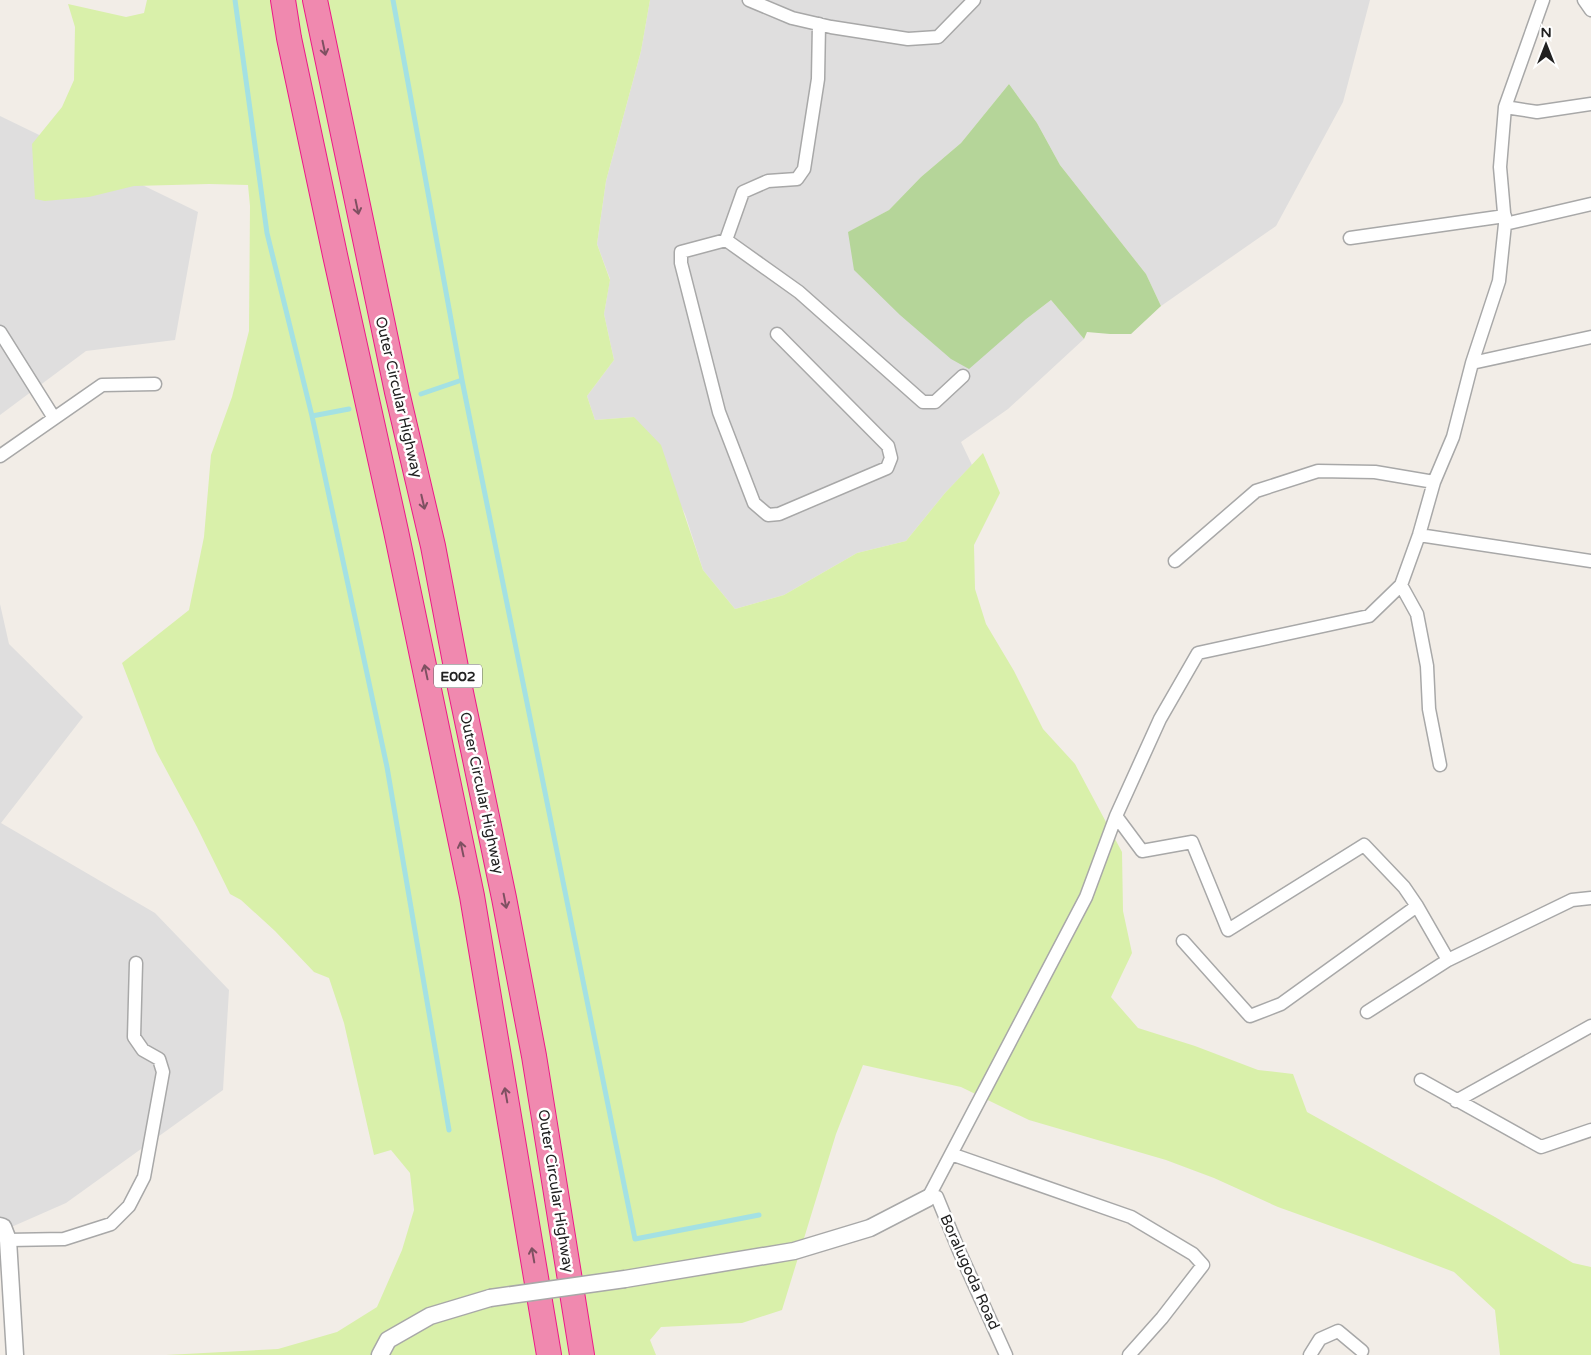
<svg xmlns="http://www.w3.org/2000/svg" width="1591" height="1355" viewBox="0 0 1591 1355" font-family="'Varela Round',sans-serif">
<rect width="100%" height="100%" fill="#f2ede7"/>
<!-- residential -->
<path fill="#dfdede" d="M650 0H1370L1343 102 1276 226 1161 306 1146 274 1060 165 1037 123 1009 84 961 143 921 177 889 210 849 232 1025 320 1051 300 1084 339 1008 409 961 442 972 465 945 493 906 541 857 553 784 595 735 609 703 570 685 514 634 417 595 420 587 396 614 360 604 314 610 279 597 244 606 181 641 51Z
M0 116 198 212 175 340 86 351 0 415Z
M0 604 9 644 83 717 1 823 155 913 229 990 223 1090 66 1203 0 1232Z"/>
<!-- grass -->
<path fill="#d9f0aa" d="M147 0H650L641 51 606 181 597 244 610 280 604 314 614 360 587 396 595 420 634 417 661 445 703 570 735 609 784 595 857 553 906 541 945 493 983 453 1000 493 974 545 975 589 986 624 1014 671 1043 729 1075 764 1122 852 1123 911 1132 953 1111 997 1138 1028 1195 1046 1258 1070 1293 1074 1307 1112 1495 1217 1573 1263 1591 1267V1355H1500L1495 1310 1454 1272 1370 1240 1278 1207 1214 1178 1166 1160 1029 1120 961 1087 863 1065 836 1134 782 1310 742 1323 661 1327 650 1340 656 1355H166L278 1349 337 1332 377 1307 402 1250 414 1210 410 1173 391 1150 374 1155 344 1023 329 978 314 972 275 931 241 900 230 894 197 827 156 751 122 663 189 610 204 537 211 455 232 397 249 331 250 206 248 185 209 184 134 186 89 197 45 201 35 199 32 144 62 107 74 80 75 27 68 4 126 17 144 13Z"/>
<!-- forest -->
<path fill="#b5d599" d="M1009 84 1037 123 1060 165 1146 274 1161 306 1131 334H1110L1087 332 1084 339 1051 300 1025 320 969 369 951 359 900 315 854 270 848 232 889 210 921 177 961 143Z"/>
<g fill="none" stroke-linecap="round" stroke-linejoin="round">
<!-- stream -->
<path stroke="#a4e1e3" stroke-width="5" d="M235 0 267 233 312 416 387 767 449 1130
M393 0 462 380 635 1239 759 1215
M421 394 462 380
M312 416 349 409"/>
<!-- minor casing -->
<g stroke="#a8a8a8" stroke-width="15">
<path id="minor" d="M749 0 792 18 831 27 908 39 938 37 974 0
M1584 0 1591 10
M1505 107 1537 112 1591 104
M1505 224 1591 204
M1350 238 1505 216
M726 240 799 292 923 402H935L963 376
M0 332 54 418
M777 334 888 446 891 458 887 468 779 514 768 515 754 503 719 412 681 263V252L726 240 743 192 768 181 797 179 804 169 818 79 819 24
M1472 363 1591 337
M0 456 102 385 155 384
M1419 535 1591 561
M1175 561 1256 491 1318 471 1375 472 1434 482
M1401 585 1417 614 1427 666 1429 709 1440 765
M1116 816 1142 851 1192 842 1228 930 1364 845 1404 887 1417 906 1448 960
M1183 941 1250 1016 1281 1004 1417 906
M1367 1012 1448 960 1572 900 1591 898
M1421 1080 1541 1147 1591 1130
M1456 1101 1591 1026
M951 1154 1131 1217 1193 1254 1203 1265 1162 1318 1129 1355
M928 1198 1086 897 1116 816 1160 719 1198 653 1369 616 1401 585 1419 535 1434 482 1453 437 1472 363 1499 281 1505 224 1500 167 1505 107 1543 0
M928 1198 937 1197 960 1253 1006 1355
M8 1240 64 1239 111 1224 129 1206 144 1177 163 1072 159 1059 143 1050 134 1037 136 963
M1310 1355 1320 1339 1338 1331 1362 1351"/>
</g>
<!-- tertiary casing -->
<g stroke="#a8a8a8" stroke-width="19">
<path id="tertiary" d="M0 1226 3 1227 8 1240 15 1355
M625 1279 794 1251 870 1228 928 1198
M380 1355 388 1340 430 1316 490 1298"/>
</g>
<!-- motorway casing -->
<g stroke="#ec1988" stroke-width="26">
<path id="motorway" d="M283 0 289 38 335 255 396 531 472 896 549 1355
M315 0 397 392 433 546 458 678 504 898 534 1056 582 1355"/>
</g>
<!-- minor -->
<use href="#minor" stroke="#fff" stroke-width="12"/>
<!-- tertiary -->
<use href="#tertiary" stroke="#fff" stroke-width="16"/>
<!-- motorway -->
<use href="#motorway" stroke="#f089af" stroke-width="24"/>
<!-- tertiary-bridge casing -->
<g stroke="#a8a8a8" stroke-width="19" stroke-linecap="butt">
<path id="tertiary-bridge" d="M490 1298 625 1279"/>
</g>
<!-- tertiary-bridge -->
<use href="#tertiary-bridge" stroke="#fff" stroke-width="16"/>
</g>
<!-- one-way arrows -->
<defs><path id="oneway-shaft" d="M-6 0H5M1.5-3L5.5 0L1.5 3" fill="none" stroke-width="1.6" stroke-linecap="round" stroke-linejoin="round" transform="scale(1.25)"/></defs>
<g stroke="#7e5061">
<use href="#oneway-shaft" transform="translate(324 48) rotate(78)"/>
<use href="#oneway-shaft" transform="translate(357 207) rotate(78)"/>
<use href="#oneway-shaft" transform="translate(423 502) rotate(77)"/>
<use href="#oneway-shaft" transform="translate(426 672) rotate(-102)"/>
<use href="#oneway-shaft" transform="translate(462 849) rotate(-102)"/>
<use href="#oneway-shaft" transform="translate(505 901) rotate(79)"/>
<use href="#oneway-shaft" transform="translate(506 1095) rotate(-100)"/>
<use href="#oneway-shaft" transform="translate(533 1255) rotate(-100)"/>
</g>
<g text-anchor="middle" stroke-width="5" stroke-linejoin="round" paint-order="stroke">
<!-- shield labels -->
<rect fill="#fff" stroke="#646464" stroke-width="1" x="434" y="664.5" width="48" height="23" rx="4"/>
<g font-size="14" font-weight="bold" fill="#212121">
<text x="458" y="681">E002</text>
</g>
<!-- street labels -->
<g font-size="15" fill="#212121" stroke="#fff">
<text transform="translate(399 397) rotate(77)" y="5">Outer Circular Highway</text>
<text transform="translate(482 793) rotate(78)" y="5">Outer Circular Highway</text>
<text transform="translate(556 1191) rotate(81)" y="5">Outer Circular Highway</text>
<text transform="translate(970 1272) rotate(66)" y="5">Boralugoda Road</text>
</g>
</g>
<!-- north arrow -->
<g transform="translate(1546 45)" stroke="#ffffff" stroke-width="4" paint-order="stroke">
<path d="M0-4L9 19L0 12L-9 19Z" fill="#212121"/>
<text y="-8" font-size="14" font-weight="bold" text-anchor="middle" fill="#212121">N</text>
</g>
</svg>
